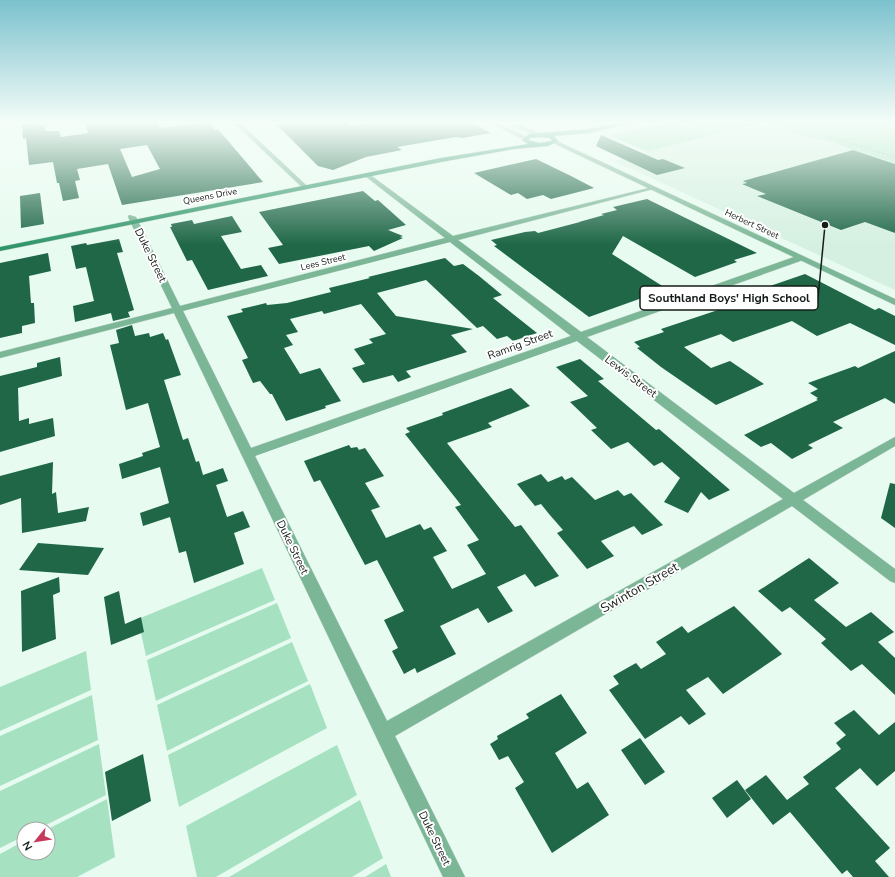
<svg xmlns="http://www.w3.org/2000/svg" width="895" height="877" viewBox="0 0 895 877" font-family="'Nunito Sans',sans-serif">
<rect width="100%" height="100%" fill="#e7fbf0"/>
<!-- built -->
<path fill="#d5f0e1" d="M668 122H774L895 161V290L614 161 647 153 605 135Z"/>
<!-- green -->
<path fill="#a6e2c2" d="M673 122 713 135 648 151 610 136Z
M680 122H758L761 123 713 134Z
M763 122H895V163L836 144 835 143H838L804 136Z
M262 568 275 600 146 656 138 619Z
M277 603 291 638 156 701 147 660Z
M292 642 308 681 167 751 157 705Z
M86 651 91 690 0 731V687Z
M310 684 327 728 179 807 168 755Z
M92 695 98 740 0 786V736Z
M99 744 106 795 38 829H24V836L0 848V791Z
M337 745 357 795 216 877H197L186 826Z
M107 799 115 857 77 877H0V854L24 841V853H48V829Z
M360 800 383 858 352 877H229Z
M386 864 391 877H365Z"/>
<!-- building -->
<path fill="#1f6747" fill-rule="evenodd" d="M40 122V125H44L46 131H59L61 137 88 133 85 122H157L160 128 209 122 215 130 218 129 263 182 122 205 108 164 77 169 80 180 75 181 79 198 63 201 59 183H57L53 162 29 165 26 138 23 139 22 125ZM147 145 160 169 132 177 120 149Z
M278 122H345L351 126 376 122H471L491 133 462 138 456 137 397 147 402 150 366 157 333 170 318 166 277 125H282Z
M601 135 658 160 663 159 685 168 657 175 596 146Z
M853 150 895 164V233L865 222 841 230 757 196 766 194 742 184 747 183 743 181Z
M536 159 571 176 594 188 551 199 543 195 527 199 518 193 511 195 474 173Z
M363 191 375 201 378 200 406 225 388 230 403 236 400 237 403 238 374 251 369 246 279 264 268 248 283 245 259 212Z
M40 193 44 224 21 228 20 196Z
M647 199 757 253 734 260 737 262 695 277 623 236 612 254 667 289 589 317 494 246 497 245 491 240 525 232 535 231 538 233 580 222H579L604 215 601 214 617 210 613 207Z
M232 216 242 232 221 236 241 269 261 265 268 276 208 290 192 260 187 261 170 227H172L171 224 192 220 194 224Z
M119 239 123 252 117 253 134 310 128 312 130 317 113 321 111 313 75 322 73 306 94 301 86 267 76 269 71 246 86 243 87 245Z
M48 253 51 271 29 276 31 303H34L35 323 22 326V333L0 338V263Z
M445 258 454 266 463 264 479 276 502 295 493 298 537 333 513 341 507 336 497 339 483 326 477 328 426 280 377 293 396 316 473 329 451 335 467 352 406 371 411 377 398 382 393 375 363 383 352 368 365 364 354 349 373 343 369 339 386 334 361 304 324 314 322 311 290 319 298 332 286 335 293 345 284 348 300 374 320 368 341 401 325 406 326 408 286 421 272 394H270L260 381 253 383 242 360 248 358 227 316 243 312 241 309 266 303 267 305 287 303 331 292 329 288 370 278 368 277Z
M805 274 875 310 879 308 895 316V345L850 323 817 336 792 321 733 342 721 334 684 347 711 368 730 361 764 384 716 405 661 367 637 348 640 347 634 342 664 332 661 329 742 302 735 298Z
M132 325 135 336 149 333 150 337 163 333 166 340 168 339 181 375 164 380 183 440 188 438 196 462 199 461 203 475 223 468 228 481 216 485 227 517 243 511 250 527 234 533 244 564 194 583 186 551 179 553 170 517 143 526 140 513 169 503 160 467 122 479 119 464 143 456 142 453 160 447 148 403 126 410 110 345 119 343 116 330Z
M895 351V404L885 398 833 422 843 428 808 445 813 448 792 459 771 443 761 447 744 435 818 400 816 399 818 398 810 393 818 389 808 383 855 366 858 368Z
M60 357 62 376 18 388 19 421 29 418V424L53 418 55 436 0 452V376L37 367V363Z
M580 359 604 379 598 381 656 430 659 429 730 490 709 500 701 492 688 513 664 502 680 478 662 462 654 466 628 442 611 449 591 430 597 428 570 402 588 396 556 367Z
M511 388 530 406 488 423 492 427 447 443 515 527 521 525 559 576 535 587 525 574 497 587 513 611 488 623 478 608 440 626 456 654 417 673 415 668 404 674 392 651 398 648 384 620 404 611 377 560 365 565 320 480 314 482 304 461 349 445 351 448 357 447 359 450 365 448 384 476 365 483 380 507 371 510 386 538 420 524 424 530 431 527 447 551 433 557 452 589 486 574 467 545 479 540 455 507 461 505 405 434 410 432 406 428 443 415 442 413Z
M53 462 52 494 56 492 58 513 89 507 86 521 22 533 21 498 0 505V476Z
M541 474 548 482 562 476 565 480 572 477 595 500 618 490 624 496 631 493 663 525 642 535 634 526 601 541 614 556 587 569 557 533 563 530 549 514 541 504 535 506 517 484Z
M890 483 895 484V528L881 518Z
M38 543 104 548 88 575 19 570Z
M809 558 839 583 814 600 846 627 871 612 894 632 878 642 895 658V695L862 664 851 671 821 643 826 639 790 607 782 612 758 591Z
M59 577 60 592 53 595 56 639 22 652 21 591Z
M119 591 125 624 141 617 144 632 111 645 104 597Z
M734 606 782 654 723 694 708 677 686 690 706 714 689 725 681 716 645 739 609 690 619 684 613 676 636 663 641 669 666 654 656 642 682 626 688 633Z
M561 694 587 733 555 753 577 789 588 782 609 815 552 853 515 788 524 782 508 756 499 760 490 744 498 739 497 736 529 718 526 714Z
M854 710 879 735 895 722V771L877 786 860 768 835 788 890 848 875 861 889 877H853L847 870 842 874 790 812 773 825 745 790 766 775 787 800 809 784 803 777 841 749 836 743 846 735 834 723Z
M640 738 665 772 645 785 621 750Z
M143 754 151 801 112 821 105 772Z
M737 780 751 799 727 818 712 798Z"/>
<g fill="none" stroke-linecap="round" stroke-linejoin="round">
<!-- minor casing -->
<g stroke="#c6d7ce" stroke-width="1">
<path id="minor" d="M233 122H239L307 186V188H303Z
M365 174H369L453 236 653 187V189L458 240 581 332 797 256H803V260L587 337 794 493 895 437V446L803 500 895 569V583L890 581 792 506 395 736 465 877H443L174 313 0 358V352L172 308 128 217 129 215 136 217 180 306 445 238 365 176ZM450 242 571 336 251 448 183 311ZM577 341 783 499 387 721 255 456Z"/>
</g>
<!-- tertiary casing -->
<g stroke="#c6d7ce" stroke-width="1">
<path id="tertiary" d="M488 122H495L528 138 523 139Z
M514 123 542 134 543 135 538 136 512 126Z
M553 141H557L895 299V305L553 143Z"/>
</g>
<!-- secondary casing -->
<g stroke="#c6d7ce" stroke-width="1">
<path id="secondary" d="M627 122H638L588 133 554 136 558 141 548 146 514 149 441 162 0 251V247L441 158 528 144 522 140 529 134 588 129ZM540 137 550 138 552 141 540 143 528 140 531 138Z"/>
</g>
<!-- path -->
<path stroke="#a0b0a7" stroke-width="1.5" stroke-dasharray="1 1" stroke-linecap="butt" d="M782 122 895 157
M646 124 657 122"/>
<!-- minor -->
<use href="#minor" fill="#7bb696" fill-rule="evenodd"/>
<!-- tertiary -->
<use href="#tertiary" fill="#7bb696" fill-rule="evenodd"/>
<!-- secondary -->
<use href="#secondary" fill="#309669" fill-rule="evenodd"/>
</g>
<!-- sky -->
<linearGradient id="sky" x2="0" y2="1"><stop stop-color="#7bc1cd"/><stop offset="0.5" stop-color="#f4fdf8"/><stop offset="1" stop-color="#f4fdf8" stop-opacity="0"/></linearGradient>
<rect width="895" height="245" fill="url(#sky)"/>
<g text-anchor="middle" stroke-width="4" stroke-linejoin="round" paint-order="stroke">
<!-- far-street labels -->
<g font-size="9" fill="#161d19" stroke="#fff">
<text transform="translate(210 196) rotate(-11)" y="3">Queens Drive</text>
<text transform="translate(752 224) rotate(25)" y="3">Herbert Street</text>
<text transform="translate(323 262) rotate(-14)" y="3">Lees Street</text>
</g>
<!-- street labels -->
<g font-size="11" fill="#161d19" stroke="#fff">
<text transform="translate(151 255) rotate(64)" y="4">Duke Street</text>
<text transform="translate(520 344) rotate(-20)" y="4">Ramrig Street</text>
<text transform="translate(631 376) rotate(37)" y="4">Lewis Street</text>
<text transform="translate(293 547) rotate(64)" y="4">Duke Street</text>
<text transform="translate(435 838) rotate(64)" y="4">Duke Street</text>
</g>
<!-- near-street labels -->
<g font-size="13" fill="#161d19" stroke="#fff">
<text transform="translate(639 587) rotate(-30)" y="5">Swinton Street</text>
</g>
</g>
<!-- callouts -->
<path fill="none" stroke="#161d19" stroke-width="1.5" d="M825 225L818 298"/>
<circle fill="#161d19" stroke="#fff" stroke-width="1.5" cx="825" cy="225" r="4"/>
<rect fill="#fff" stroke="#161d19" stroke-width="1.5" x="640" y="286" width="178" height="24" rx="4"/>
<g font-size="12" text-anchor="middle" font-weight="bold" fill="#161d19">
<text x="729" y="302">Southland Boys' High School</text>
</g>
<!-- north arrow -->
<g transform="translate(36 841) rotate(240)"><circle r="19" fill="#ffffff" stroke="#a2a5a3"/>
<path d="M0-3L7 15L0 10L-7 15Z" fill="#c8385d"/>
<text y="-6" font-size="11" font-weight="bold" text-anchor="middle" fill="#161d19">N</text>
</g>
</svg>
